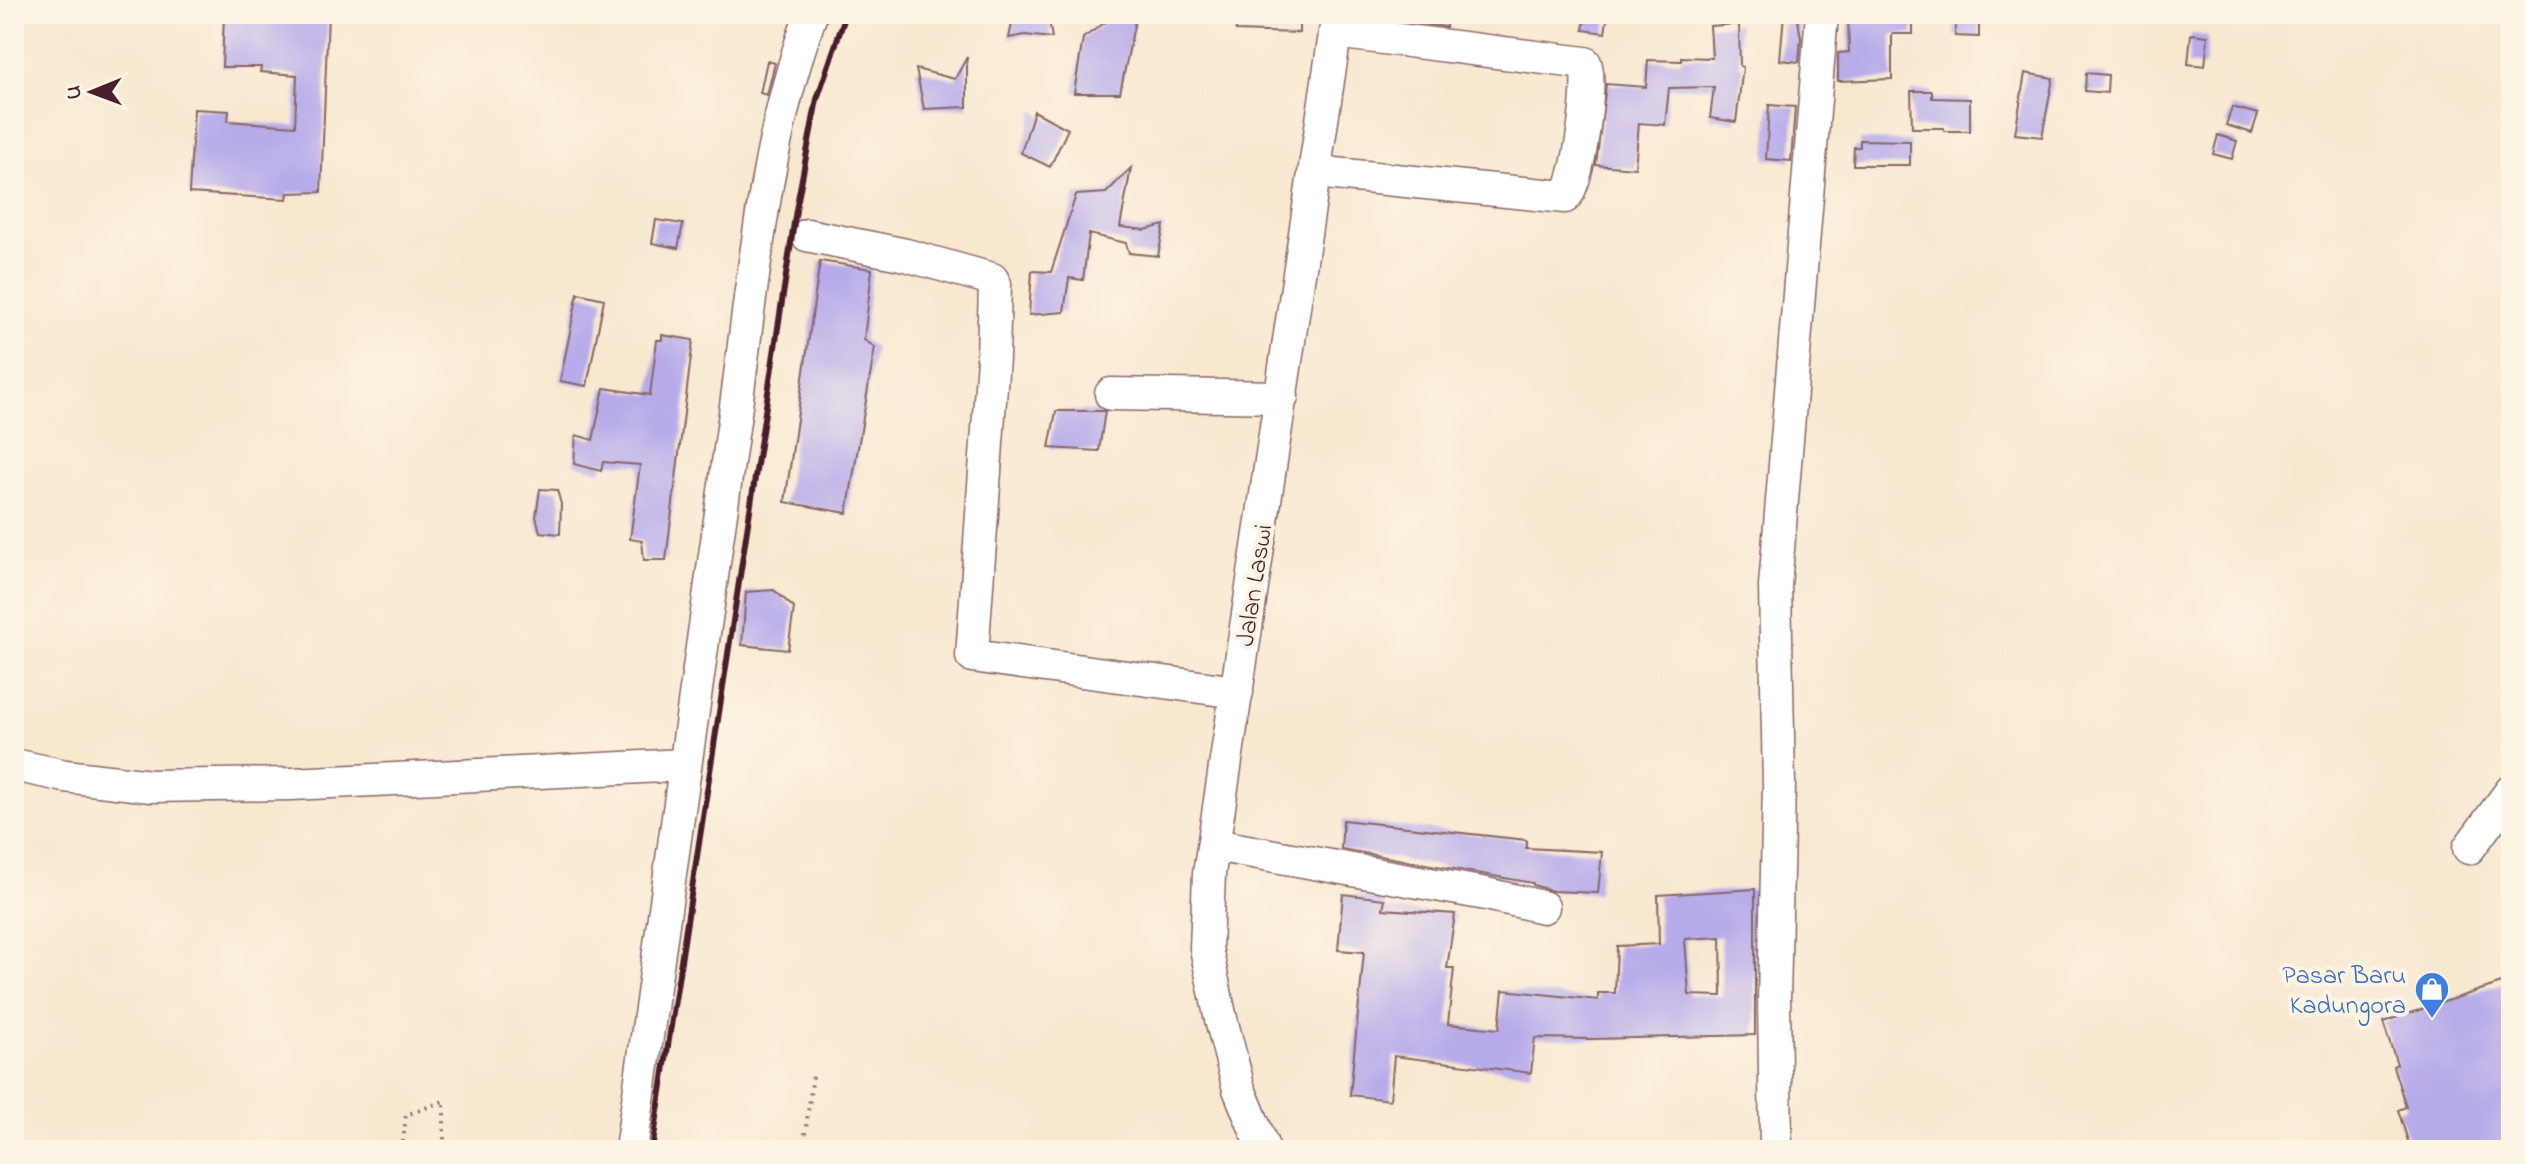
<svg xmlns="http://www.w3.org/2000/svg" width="2525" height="1164" viewBox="0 0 2525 1164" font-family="'Indie Flower',sans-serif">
<rect width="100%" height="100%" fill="#fcf5e5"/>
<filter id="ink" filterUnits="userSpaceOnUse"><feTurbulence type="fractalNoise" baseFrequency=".0125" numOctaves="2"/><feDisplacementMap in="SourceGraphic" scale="16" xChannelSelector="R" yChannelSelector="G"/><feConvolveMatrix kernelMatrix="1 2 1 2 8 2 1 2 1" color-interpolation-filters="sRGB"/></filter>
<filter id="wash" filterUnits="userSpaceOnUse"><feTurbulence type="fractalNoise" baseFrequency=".006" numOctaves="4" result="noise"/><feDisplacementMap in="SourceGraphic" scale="32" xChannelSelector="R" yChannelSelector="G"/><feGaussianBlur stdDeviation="1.8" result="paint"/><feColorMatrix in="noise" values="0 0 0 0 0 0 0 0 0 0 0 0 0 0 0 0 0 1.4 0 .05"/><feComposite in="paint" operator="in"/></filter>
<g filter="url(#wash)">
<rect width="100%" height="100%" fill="#f8e8d0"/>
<g id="blocks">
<!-- building -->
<path fill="#b7abea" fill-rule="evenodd" d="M224 14H328L321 192 288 193 287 199 189 193 194 109 229 111 228 121 295 126 297 75 260 72 261 67H222Z
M1014 14H1048L1052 38 1025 35 1009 38Z
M1234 14H1299V33L1236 31Z
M1377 14H1447L1446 27 1377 18Z
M1586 14H1608L1605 33 1583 30Z
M1784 14H1797L1801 38 1799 62 1780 60Z
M1848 14H1913V34H1892V79L1838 81V53L1849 52Z
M1955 17H1979V37L1955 36Z
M1110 19 1135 21 1120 93H1074L1083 38Z
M1739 24 1740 66 1743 67 1736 122 1710 118 1714 87 1669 88 1665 125 1639 123 1635 168 1596 165 1606 84 1646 87 1648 60 1681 61V57L1712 58 1710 26Z
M2191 34 2208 36 2205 66 2188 64Z
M967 57V107L924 109 916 69 955 79Z
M767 61 775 63 767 95 760 93Z
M2025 73 2053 78 2042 137 2015 134Z
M2086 73 2108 75 2107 93 2085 91Z
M1911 91H1932V98L1970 99V131H1944V128H1912Z
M1769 105 1795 107 1791 161 1766 159Z
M2232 107 2258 114 2252 133 2226 125Z
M1034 111 1068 129 1050 167 1021 153Z
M2218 135 2237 141 2232 159 2213 154Z
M1860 140 1910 141V165H1853L1854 147H1860Z
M1131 168 1120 227 1145 230 1164 225 1158 256 1129 253 1126 243 1089 234 1083 280 1069 278 1064 312 1029 315 1032 271 1051 272 1076 195 1106 193Z
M656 220 683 224 678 248 652 243Z
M820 261 872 269 864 340 875 347 847 513 785 502Z
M578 293 604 299 587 386 560 381Z
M662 335 693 340 666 560H644L642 541 630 539 640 465 603 462 601 471 574 464 576 435 593 440 604 388 650 395 657 340H662Z
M1056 411H1105L1099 451 1049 448Z
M540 489 557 490 561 504 560 534 540 532 536 517Z
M774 590 794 608 788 650 742 645 746 592Z
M1343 820 1526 840V848L1602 852 1598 893 1553 891 1533 885V883L1341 849Z
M1755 889V1035L1592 1039 1535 1038 1531 1073 1394 1056 1390 1100 1350 1095 1364 952 1338 950 1343 894 1385 899 1383 909 1455 914 1447 968H1454L1448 1024 1499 1029 1503 990 1598 1000V993H1615L1617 946 1659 944 1658 895ZM1721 937 1722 996 1689 995 1685 939Z
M2511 980V1150H2411L2398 1110 2406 1107 2393 1066 2397 1064 2383 1022Z"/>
</g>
</g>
<g filter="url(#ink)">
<use href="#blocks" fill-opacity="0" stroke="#876565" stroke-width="2"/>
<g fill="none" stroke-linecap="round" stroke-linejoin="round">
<!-- minor casing -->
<g stroke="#876565" stroke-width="35">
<path id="minor" d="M1315 172 1565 197C1579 183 1593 81 1585 63L1335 32
M807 235 906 255 992 279 995 284 993 358 972 656 1237 692
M1111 394 1282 397
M14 765 65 776 151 786 291 784 684 765
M1214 845 1486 894 1543 907
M2469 848 2511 791
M631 1150C663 914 696 678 731 442 752 298 761 152 811 14
M1264 1150 1239 1089 1220 1015 1206 948 1209 874 1338 14
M1776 1150 1774 999 1779 785 1775 586 1822 14"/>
</g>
<!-- path -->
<path stroke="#876565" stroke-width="4" stroke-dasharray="2 6" stroke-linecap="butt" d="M402 1150 406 1115 444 1101V1150
M803 1150 813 1075"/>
<!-- minor -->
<use href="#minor" stroke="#fff" stroke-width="32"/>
<!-- rail -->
<path stroke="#4a1f2b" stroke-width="6" d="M652 1150 796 210 817 99 846 14"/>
</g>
</g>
<!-- icons -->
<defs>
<g id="shop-pin" transform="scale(1.8)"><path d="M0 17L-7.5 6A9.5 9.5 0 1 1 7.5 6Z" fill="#3f7fe0" stroke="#fcf5e5"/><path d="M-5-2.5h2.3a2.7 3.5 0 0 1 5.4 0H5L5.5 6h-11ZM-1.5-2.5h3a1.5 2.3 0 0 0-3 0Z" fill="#fff"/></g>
</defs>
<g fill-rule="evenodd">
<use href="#shop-pin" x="2432" y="989"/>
</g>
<g text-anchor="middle" stroke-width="8" stroke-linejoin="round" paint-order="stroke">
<!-- street labels -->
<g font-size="26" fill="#4a1f2b" stroke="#fcf5e5">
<text transform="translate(1253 585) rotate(-81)" y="9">Jalan Laswi</text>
</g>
<!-- shop labels -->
<g font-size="26" fill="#366cbe" stroke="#fcf5e5" text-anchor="end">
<text x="2406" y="983">Pasar Baru<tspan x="2406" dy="30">Kadungora</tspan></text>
</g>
</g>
<!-- margin -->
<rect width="2525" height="1164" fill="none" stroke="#fcf5e5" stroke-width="48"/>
<!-- north arrow -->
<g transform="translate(92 92) rotate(269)" stroke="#fcf5e5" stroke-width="6" paint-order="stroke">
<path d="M0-6L14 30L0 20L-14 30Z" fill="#4a1f2b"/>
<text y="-12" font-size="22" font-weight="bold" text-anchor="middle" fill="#4a1f2b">U</text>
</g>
</svg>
